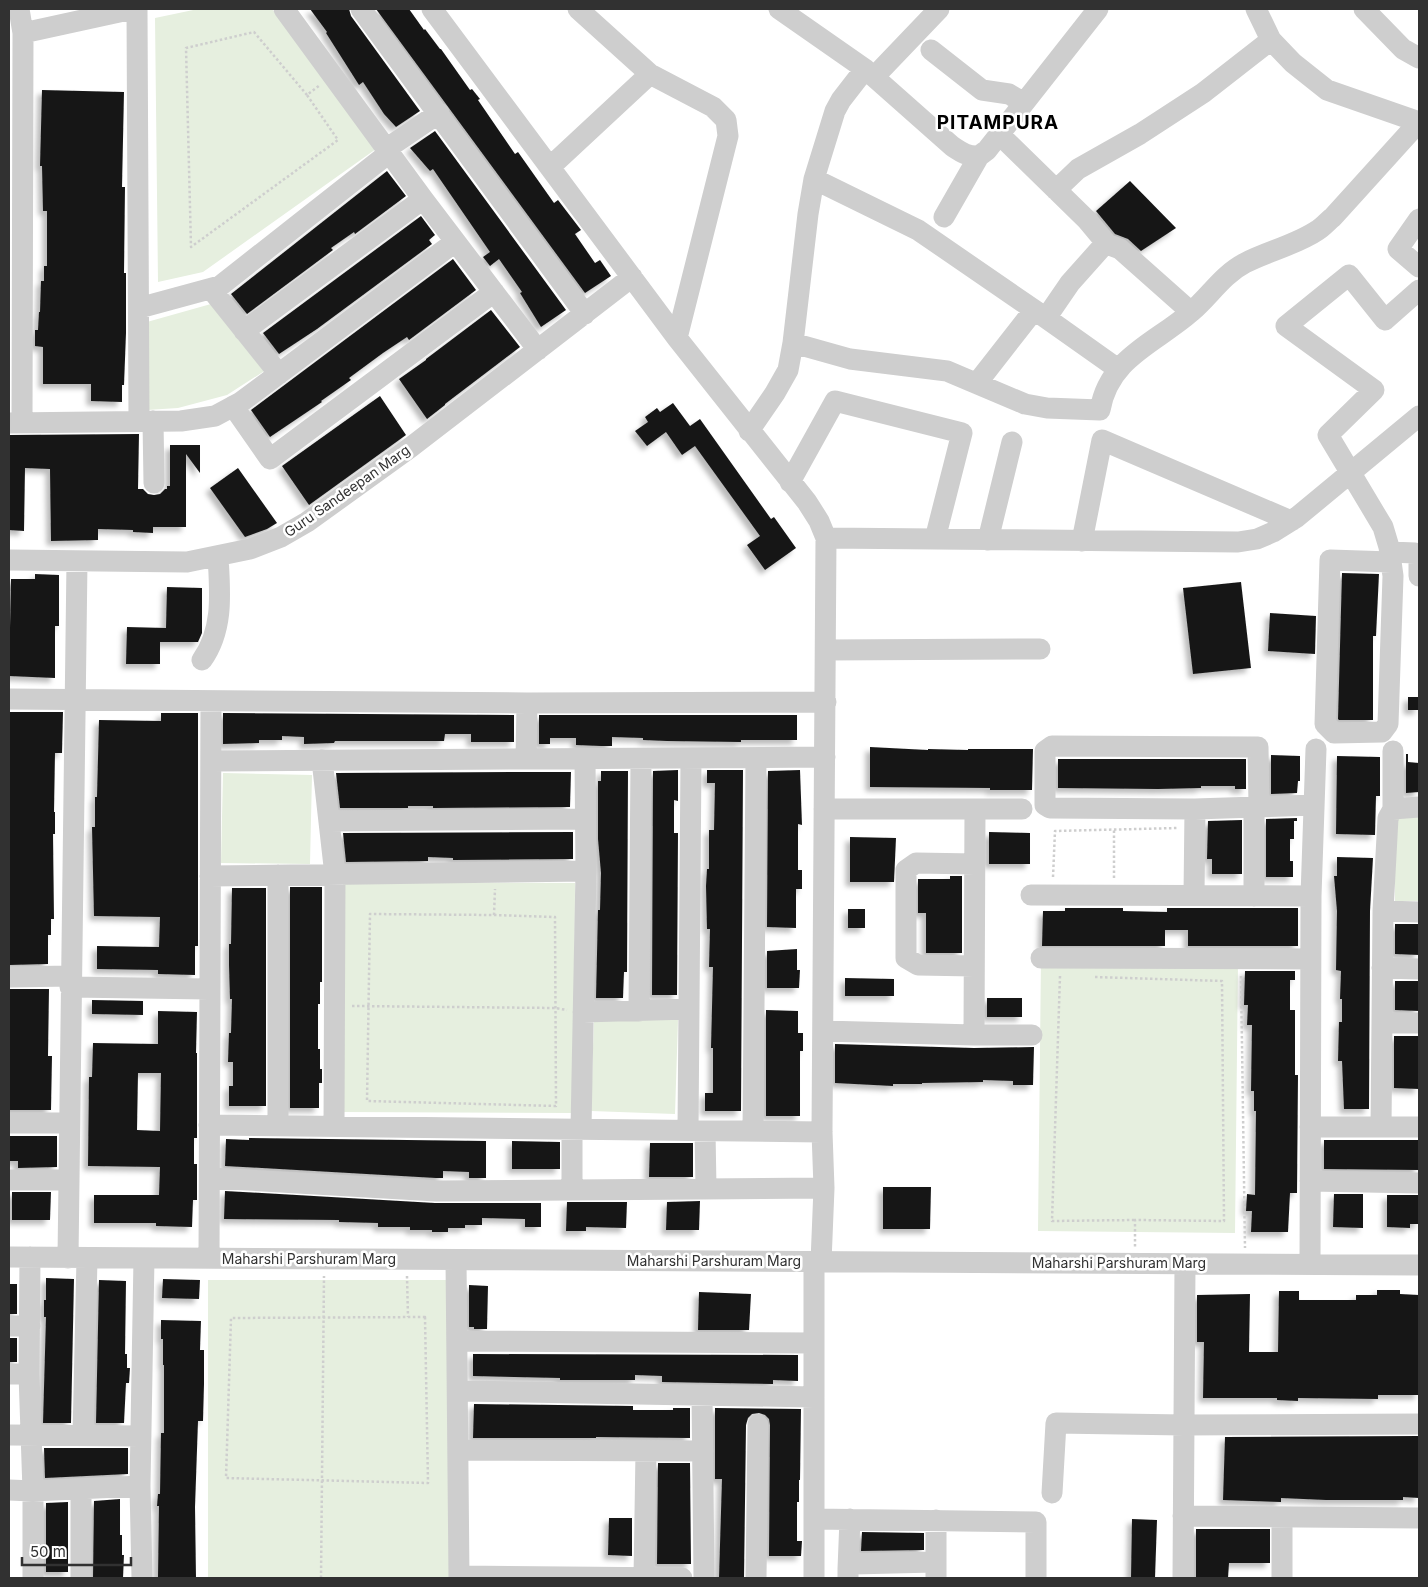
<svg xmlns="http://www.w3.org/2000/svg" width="1428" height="1587" viewBox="0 0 1428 1587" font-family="Inter,sans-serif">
<defs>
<filter id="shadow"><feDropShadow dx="-4.5" dy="4.5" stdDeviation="2.5" flood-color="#0004"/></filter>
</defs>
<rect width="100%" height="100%" fill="#fff"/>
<!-- green -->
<path fill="#e6efdf" d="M198 9H272L376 149 203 272 158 282 155 18Z
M218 302 269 368 227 395 178 408 147 410V322Z
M223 773 312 775 310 864 221 863Z
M1395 816H1419V901H1395Z
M343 882 575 883 574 1113 342 1112Z
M1041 958 1238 961 1235 1233 1038 1231Z
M594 1018 678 1020 675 1114 591 1111Z
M208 1280H450L449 1578H208Z"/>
<!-- building -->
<path fill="#181818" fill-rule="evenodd" filter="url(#shadow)" d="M310 9H349L351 16 420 111 396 127 384 114 363 82 359 85 326 33 327 32Z
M376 9H409L424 30 425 29 440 49H441L470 90 472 89 480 99 478 100 515 154 518 152 554 203 558 200 581 230 575 234 595 263 600 260 611 276 585 293Z
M42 90 124 92 122 187H125L124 273H126V333L124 385H122V402L91 401V384H43V347L35 346V330H38L39 312H40L41 281H44V266H47V211H43L42 166H40Z
M435 131 566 310 541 327 520 293 522 292 499 259 490 266 483 257 490 252 433 169 430 171 410 148Z
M387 171 406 196 355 234 354 232 331 248 333 250 247 314 231 294Z
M1130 181 1176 228 1141 251 1128 239 1115 234 1096 211Z
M421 216 435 235 429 240 432 244 317 329 279 354 263 333Z
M453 259 476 290 409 340 407 337 383 353 349 378 351 380 321 401 322 402 270 437 251 410Z
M491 310 520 347 445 404V405L427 419 399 379 426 360V359Z
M380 396 406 435 309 505 282 466Z
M673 403 690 426 700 419 771 519 774 517 796 548 765 570 747 545 760 536 695 446 682 455 666 432 647 446 635 431 648 422 645 417 657 408 660 412Z
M139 434 138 489H143L148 494 154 495 160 494 165 489H167V486H170V445H200V473L186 454V527H153V533L133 532V530L98 529V540L51 541 50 469 25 468 24 531 9 530V435Z
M238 468 277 523 267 529 245 537 210 488Z
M1342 573 1379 574 1376 636H1373V720H1339L1338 719Z
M35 574 59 575V626H55V678L9 676 11 579H35Z
M1241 582 1251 668 1193 674 1183 588Z
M167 587 202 588V633L198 642H160V664H126L127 627 166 628Z
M1270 613 1316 616 1315 654 1268 651Z
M1408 697H1419V710H1408Z
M9 712H63L62 753H55L54 812H55V834H53L54 919H51V935H48V964L9 965Z
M161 713H198V946H195V975L158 974V970L97 969V946L159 947 160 917 94 916 92 827H95V797H97L99 720 161 721Z
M223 713 514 715V742H471V734H445L444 741H335L334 743 304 744V737L282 736V740H259V743L223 744Z
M539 715H797V740H741V742L667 741 643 740V738L612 737V746H601L576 745V738H550V744H539Z
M870 747 928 750V749L968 750V749H1033L1032 790H990V788L870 787Z
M1406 754H1408V762L1419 763V792L1406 793Z
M1271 755 1300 756V781H1298L1297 793 1271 794Z
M1337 756 1380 757V796H1376L1375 835 1336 834Z
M1058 759H1246V789H1235V786H1201V788L1158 789 1058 788Z
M678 770V801L674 800V833H678L677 995H652L653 771Z
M707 770H743L741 1111H705V1093H713V1048H711L713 967H709L710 929H707L706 886 707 869H709V830H714L715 783H707Z
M800 770 802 825 798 824V870H802V889H796V928L767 927 768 771Z
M601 771H628L627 972H624L623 998H596L598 910H600L601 873 598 839V781H601Z
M512 772H571L570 807 433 808V806H408V808H340L336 773Z
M1297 818V821H1294V839H1290V861H1293V877H1266V819Z
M1242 820V874H1212V859H1207L1208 821Z
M573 832V859L453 860V858L428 857V861L346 862 343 833Z
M989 832 1030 833V864H989Z
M850 837 896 838 894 882H850Z
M1337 857 1373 858 1370 911 1369 1109H1344L1342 1061H1338L1339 1022H1342V999H1340L1341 971 1336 970 1337 911 1334 876H1337Z
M950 876H962V953H926V913H918V879H950Z
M290 887H322V982H320V1004H318V1049H320V1069H322V1083H319V1108H290Z
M232 888H266V1106H229V1086H233V1062H228L229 1033H231L232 999H230L229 965V944H231Z
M1065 908H1123V911L1167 912V908H1298V946H1188V930H1165V946H1042L1043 911H1065Z
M848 909H865V928H848Z
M1395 924H1419V955L1395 954Z
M797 949V970H800L799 988H767V951Z
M1245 971H1295V980H1290V1010H1295V1075H1298L1297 1193H1290L1288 1232H1251L1252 1211H1246L1247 1194 1255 1195 1256 1111H1254V1091H1251L1252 1025H1247L1248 1005H1244Z
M845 978 894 979V996H845Z
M1395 981H1419V1011L1395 1010Z
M9 989H49L48 1056H52L51 1110H9Z
M987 998H1022V1017H987Z
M92 1000 143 1001V1015L92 1014Z
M766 1010 798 1011V1033H803V1051H800V1116H766Z
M158 1011 197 1012 196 1053H197V1138H194V1164H197V1200H193L192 1227 156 1226V1223H94V1195H159L160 1167 88 1166 89 1077H92L93 1043 158 1044ZM138 1073H161L160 1131 137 1130Z
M1419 1036V1089L1394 1088V1036Z
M835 1044 974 1048 1034 1047 1033 1085H1013V1081L983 1080V1082L922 1083V1084H893V1086L835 1083Z
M9 1136H57V1167L18 1168V1161H9Z
M249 1138 486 1141V1178H469V1172L443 1171V1178H436L225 1166 226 1139 249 1140Z
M1419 1140V1170L1324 1169V1140Z
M512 1141 560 1142V1169H512Z
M650 1143H693V1177H649Z
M883 1187H931L930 1229H883Z
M225 1191 435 1203H541V1227H525V1219L482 1218V1225H465V1228H448V1232H432V1230H410V1227H378V1223L339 1222V1220L224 1219Z
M12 1192H51L50 1220H12Z
M1334 1194H1363V1228L1333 1227Z
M1387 1195H1419V1224H1410V1228L1387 1227Z
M700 1201 699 1230H666L667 1202Z
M567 1202H627L626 1228 586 1227V1231H566Z
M46 1278 74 1279 71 1423H43L46 1317H44V1300H46Z
M163 1279 200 1280 199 1299 162 1298Z
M99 1280 126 1281 125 1354H127V1368H130L129 1383H126L124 1423H96Z
M9 1284H17V1314H9Z
M469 1285 488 1286 487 1329H474V1327H469Z
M1377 1290H1400V1294L1419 1295V1395H1378V1399L1298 1398V1401L1277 1400V1398H1203L1204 1342H1197V1295L1250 1294 1249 1352H1278L1279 1291H1299V1300H1356V1295H1377Z
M699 1292 751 1294 749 1330H698Z
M161 1320 201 1321 200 1350H204V1384L203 1421H198L195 1507 196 1578H158L159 1506H157L158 1494H160L161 1433H164V1365H163V1339H161Z
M9 1338H17V1362H9Z
M473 1354 798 1355V1381L773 1380V1384L662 1382V1376L635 1375V1380H560V1378L473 1376Z
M474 1404 633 1406V1410H673V1408H690V1438L596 1437V1438H473Z
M715 1408 801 1409 800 1480H799V1502H797V1541H802L801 1556H769L770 1425 769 1419 765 1415 759 1413 752 1414 748 1418 746 1425 744 1578H719L722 1479H715Z
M1419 1436V1498L1403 1497V1500H1326L1281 1498V1502L1223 1500 1225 1437Z
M44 1448H128V1474L45 1478Z
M658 1463H690L691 1564H657Z
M120 1499V1535H122V1555H124L123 1578H93L94 1501Z
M68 1502V1572H46V1503Z
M609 1518H632V1556L608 1555Z
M1132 1519 1157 1520 1155 1578H1131Z
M1196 1529H1270V1563H1229L1228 1578H1196Z
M862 1532 924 1533V1550L861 1551Z"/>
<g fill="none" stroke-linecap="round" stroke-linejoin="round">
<!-- path -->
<path stroke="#cecece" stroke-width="2.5" stroke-dasharray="2.5 2.5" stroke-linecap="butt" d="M307 95 254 32 186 48 191 247 338 140 307 95 320 85
M1053 877 1055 831 1178 828
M1114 878V830
M494 915 555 917 556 1106 367 1101 370 914 494 915 495 889
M1060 976 1052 1221 1135 1220
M1241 976 1245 1248
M1095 977 1222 981 1224 1221 1135 1220V1247
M352 1006 555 1008 567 1010
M407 1276 408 1317
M425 1317 428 1483 226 1478 231 1318Z
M321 1578 324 1276"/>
<!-- minor -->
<path stroke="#cecece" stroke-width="21" d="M19 9 23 33 22 423
M137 9 139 421
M284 9 423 199 538 350
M361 9 585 314
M432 9 677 338 807 502 819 521 826 538 822 1132 824 1188 821 1262
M779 9 865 69 952 146C961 152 968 157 979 156
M1256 9 1271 40 1293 63 1327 90 1419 122
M1364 9 1403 49 1419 58
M23 33 133 9
M931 50 982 90 1009 94 1024 103
M650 74 713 107 726 120 728 136 677 338
M874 77 939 9
M999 134 1087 220 1107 244
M386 149 439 113
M550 167 650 74 578 9
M814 179 918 230 1046 318 1118 369
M1056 190 1078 169 1140 134 1203 93 1271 40
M944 217 979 156 987 150 1098 9
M1419 219 1398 249 1419 267
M211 289 279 374
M139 308 220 286 389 153
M1046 318 1070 283 1103 246 1107 244 1120 249 1191 312
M244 331 423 199
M793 343 850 359 947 371 1025 404 1047 408 1100 410C1109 357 1156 343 1191 312 1210 296 1222 275 1245 263 1268 251 1296 245 1318 230 1323 227 1328 221 1333 217L1419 122
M977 383 1034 310
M233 406 270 459 494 292
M153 421 154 483
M9 423 181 421 215 416 241 402 455 242
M749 431 775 393 788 370 793 343 808 214 814 179 835 111 841 100 865 69
M790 482 835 401 962 433 935 539
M826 538 1238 542 1257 539 1273 532 1297 517 1419 416
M988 540 1012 442
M1082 541 1102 440 1291 521
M1390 552 1415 553 1419 557V576
M9 560 187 562 250 549 281 537 307 522 411 447 632 277
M1391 562 1330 560 1325 724 1334 733 1382 732 1388 724 1393 576 1389 547 1383 527 1328 435 1374 390 1286 326 1349 275 1385 320 1419 290
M826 650 1040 649
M202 660C224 629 220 592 218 556
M9 699 527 703
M1393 751V809
M526 759 527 703 826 702
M322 760 335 875 334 1126
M211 761 825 757
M1259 806 1258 747 1052 746 1045 751V805L1050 808 1195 809 1314 805
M824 809H1022
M329 821 585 819
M278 875V1126
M210 876 586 871
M1031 895 1311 896
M1194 895 1195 809
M1254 896V806
M1383 911 1419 912
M1041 958 1310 959
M974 966 918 965 906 958V870L916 863 975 864
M1382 968 1419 969
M9 977 71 976
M70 987 209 989
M639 1011 641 759
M583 1012 689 1009
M1382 1023H1419
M823 1031 974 1035 975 809
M974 1035H1032
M9 1123H68
M209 1125 822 1132
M1310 1127H1419
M1381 1127 1383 911 1388 818 1393 809 1419 807
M581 1129 586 871 585 759
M688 1130 691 758
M705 1131 706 1188
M753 1131 756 758
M211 1178 436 1191 824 1188
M9 1180H68
M1310 1181 1419 1183
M572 1189V1129
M9 1257 1419 1265
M30 1257 29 1374 33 1491V1578
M68 1258 77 561
M209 1258 211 701
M456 1260 459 1578
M814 1262V1578
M1310 1264 1311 896 1316 749
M9 1326H30
M458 1341 814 1343
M9 1374H29
M459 1391 814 1397
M702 1395 704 1578
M9 1435 141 1436
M83 1436 87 1258
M459 1450 703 1451
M9 1490 33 1491 140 1486
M1052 1493 1056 1423 1184 1425 1419 1424
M1183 1516 1419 1518
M814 1519 1036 1522V1578
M936 1520V1578
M848 1569 850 1519
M459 1576 682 1578
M81 1578V1489
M142 1578 140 1486 144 1258
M644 1578 646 1451
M756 1578 758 1425
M848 1578V1569L853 1564 935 1562
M1183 1578 1185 1264
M1282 1578V1517"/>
</g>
<g text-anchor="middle" stroke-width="5" stroke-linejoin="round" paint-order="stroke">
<!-- street labels -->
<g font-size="14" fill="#313131" stroke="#fff">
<text transform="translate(347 491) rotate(-35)" y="5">Guru Sandeepan Marg</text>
<text x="309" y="1264">Maharshi Parshuram Marg</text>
<text x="714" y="1266">Maharshi Parshuram Marg</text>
<text x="1119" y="1268">Maharshi Parshuram Marg</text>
</g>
<!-- district labels -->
<g font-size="19" font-weight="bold" letter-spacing="1" fill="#000" stroke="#fff">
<text x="998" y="129">PITAMPURA</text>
</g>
</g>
<!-- border -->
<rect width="1428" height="1587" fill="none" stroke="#313131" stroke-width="20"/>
<!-- scale -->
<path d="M22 1557v8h109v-8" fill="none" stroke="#313131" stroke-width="2.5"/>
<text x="30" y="1557" font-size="15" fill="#313131" stroke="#ffffff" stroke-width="4" paint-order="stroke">50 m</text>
</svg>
